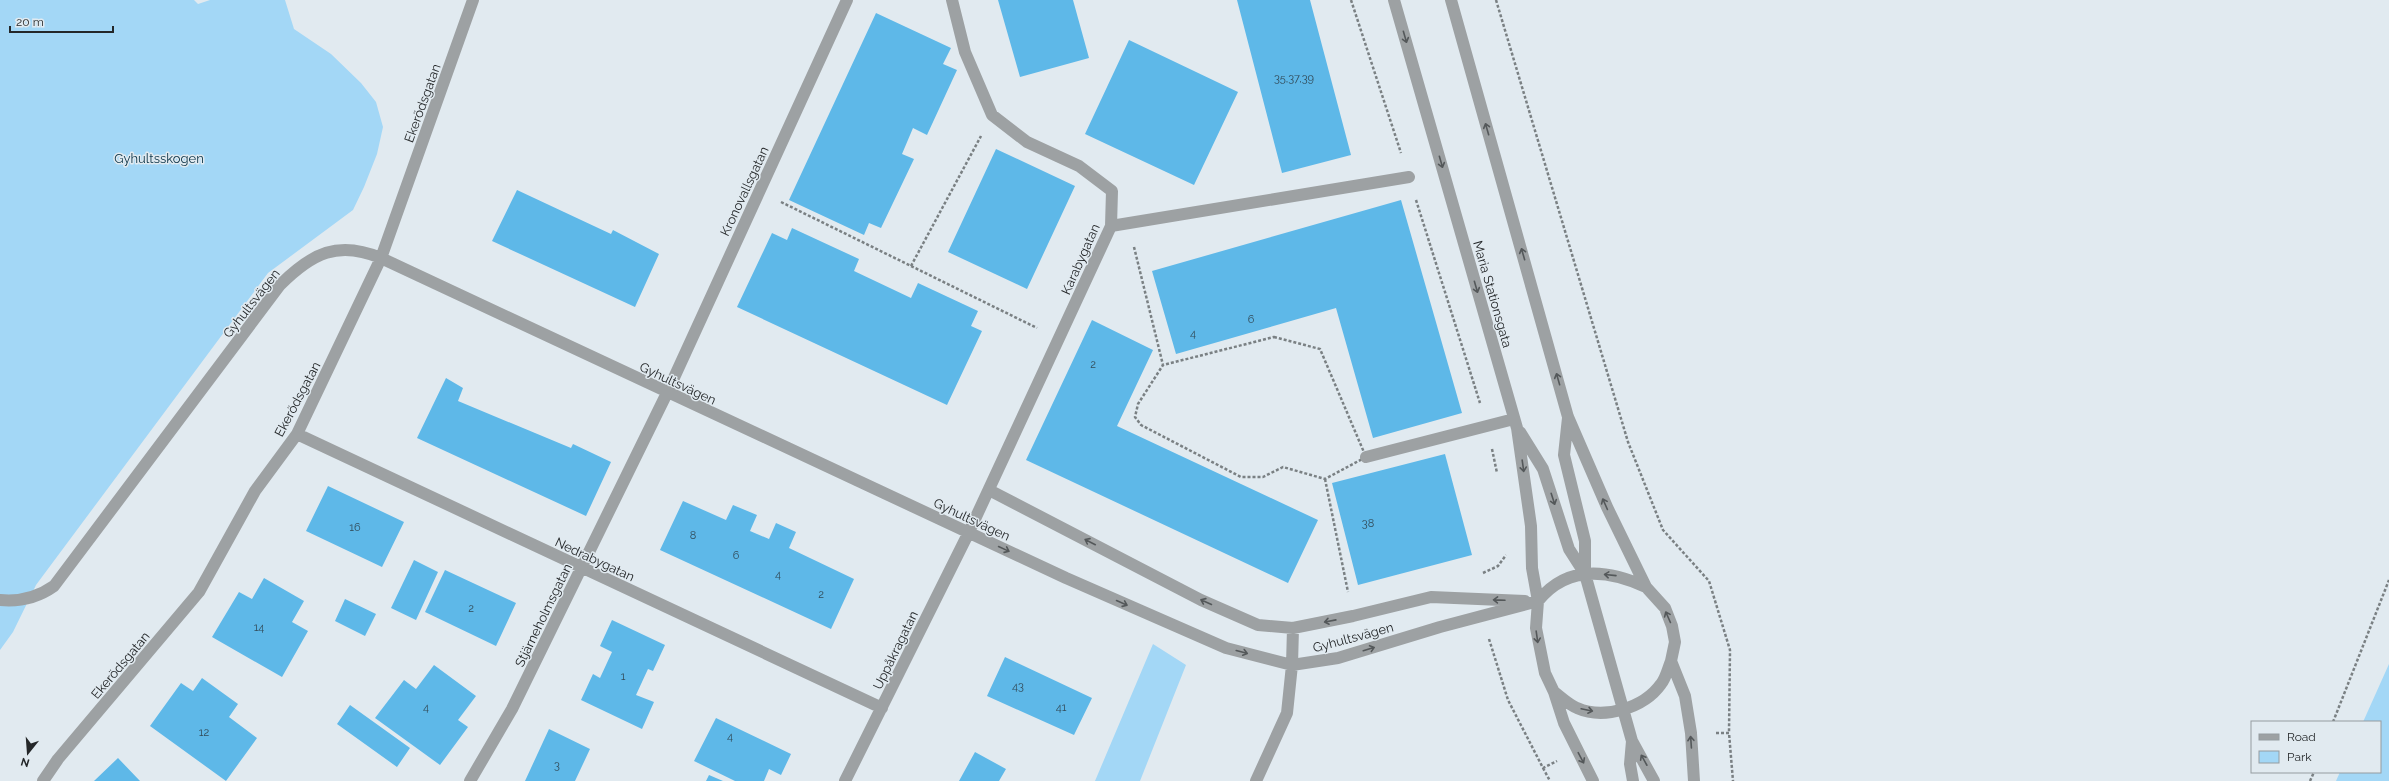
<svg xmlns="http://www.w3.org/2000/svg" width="2389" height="781" viewBox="0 0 2389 781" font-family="Raleway,sans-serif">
<rect width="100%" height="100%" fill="#e1eaf0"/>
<!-- green -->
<path fill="#a3d7f6" d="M0 0H194L198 4 210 0H285L294 29 331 54 361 83 376 102 383 127 377 154 364 187 353 210 268 273 36 585 13 632 0 650Z
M1153 644 1186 665 1140 781H1095Z
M2389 664V781H2336L2340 772H2380V722H2363Z"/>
<!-- building -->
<path fill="#5eb8e8" d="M998 0H1073L1089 58 1020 77Z
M1237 0H1310L1351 155 1282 173Z
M876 13 951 48 943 64 957 70 927 135 913 128 902 154 914 159 881 228 869 223 864 235 789 200Z
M1129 40 1238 92 1194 185 1085 134Z
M996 149 1075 186 1027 289 948 252Z
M517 190 611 234 613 230 659 254 635 307 492 241Z
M1401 200 1462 413 1373 438 1336 308 1176 354 1152 271Z
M792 228 859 259 854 271 911 298 918 283 978 311 971 326 982 331 947 405 737 307 772 233 787 240Z
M1092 320 1153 350 1117 426 1318 520 1288 583 1026 460Z
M446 378 463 388 458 401 571 448 573 444 611 462 586 516 417 438Z
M1445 454 1472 555 1358 585 1332 483Z
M328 486 404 522 382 567 306 531Z
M683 501 726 520 733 505 757 515 750 531 769 539 776 523 796 532 789 548 854 579 831 629 660 550Z
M414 560 438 572 416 620 391 608Z
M445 570 516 603 496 646 425 612Z
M264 578 304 601 292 622 308 631 282 677 212 637 239 592 252 599Z
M345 599 376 614 365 636 335 621Z
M612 620 665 645 653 671 648 669 636 695 654 702 642 729 581 700 593 674 600 678 612 652 600 646Z
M1005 657 1092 698 1074 735 987 696Z
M434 665 476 696 458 720 468 727 440 765 375 718 404 680 416 689Z
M202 678 238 704 229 717 257 738 226 781 150 726 181 683 193 691Z
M350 705 410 748 397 767 337 724Z
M716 718 791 754 781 775 769 769 764 781H735L694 761Z
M549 729 590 749 575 781H525Z
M975 752 1006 769 999 781H959Z
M118 758 140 781H94Z
M709 775 723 781H706Z"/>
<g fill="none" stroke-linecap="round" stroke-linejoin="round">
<!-- path -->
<path stroke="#7a8083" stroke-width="2.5" stroke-dasharray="3 2" stroke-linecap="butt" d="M1351 0 1401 153
M1496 0 1628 442 1663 530 1709 581 1730 650 1729 733
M1416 200 1480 403
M781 202 1037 328
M1134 247 1163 365
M911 266 981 136
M1274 337 1320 349 1366 457 1325 479 1283 467 1263 477H1241L1141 425 1135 417 1138 404 1163 365Z
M1492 449 1497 473
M1325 479 1348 592
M1483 573 1498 566 1506 555
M1489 639 1508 700 1543 768 1557 761
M2333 722 2389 580
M1716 733H1729L1733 781
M1543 768 1550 781
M2310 781 2314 772"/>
<!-- minor -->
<path stroke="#9da1a3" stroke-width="12" d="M1394 0 1517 428 1531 526 1532 568 1538 601 1536 628 1545 673 1554 692 1564 723 1593 781
M1451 0 1568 417 1607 507 1646 587 1665 608 1672 626 1675 642 1671 661 1685 696 1691 733 1694 781
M1111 226 1409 177
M1568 418 1564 455 1585 541V574L1632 741 1654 781
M1520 432 1543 469 1569 549 1585 574
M297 434 882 708
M1366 457 1514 419
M989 490 1201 600 1258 625 1293 628 1353 616 1431 597 1525 601
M0 600C20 602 37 598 54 586L280 285C312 253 338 240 381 258L1066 578 1226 648 1292 665 1338 658 1440 627 1538 601
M1538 601C1567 565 1607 569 1646 587
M1554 692C1561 697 1569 705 1577 708 1604 720 1644 708 1661 684 1666 678 1668 668 1671 661
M1632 741 1630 764 1633 781
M43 781 58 759 199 592 255 491 297 434 381 258 473 0
M470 781 512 709 667 393 847 0
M845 781 969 532 1111 226 1112 191 1079 166 1027 142 992 115 965 52 952 0
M1256 781 1287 713 1292 665 1293 628"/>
</g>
<!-- one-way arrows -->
<defs><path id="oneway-shaft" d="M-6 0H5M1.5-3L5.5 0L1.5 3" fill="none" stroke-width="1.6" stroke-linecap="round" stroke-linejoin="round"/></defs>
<g stroke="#54585a">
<use href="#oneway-shaft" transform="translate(1405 37) rotate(74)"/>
<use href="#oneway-shaft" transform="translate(1487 129) rotate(-106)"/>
<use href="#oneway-shaft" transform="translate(1441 162) rotate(74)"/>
<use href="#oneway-shaft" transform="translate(1523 254) rotate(-106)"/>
<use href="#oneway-shaft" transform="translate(1476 287) rotate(74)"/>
<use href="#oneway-shaft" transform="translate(1558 379) rotate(-106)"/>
<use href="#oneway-shaft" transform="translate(1523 466) rotate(82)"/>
<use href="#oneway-shaft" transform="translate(1553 499) rotate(72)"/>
<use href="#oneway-shaft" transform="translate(1605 504) rotate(-114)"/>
<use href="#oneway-shaft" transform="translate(1090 542) rotate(-153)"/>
<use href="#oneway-shaft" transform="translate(1004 549) rotate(25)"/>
<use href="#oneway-shaft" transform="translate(1610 575) rotate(-174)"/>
<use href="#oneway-shaft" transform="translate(1499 600) rotate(-178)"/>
<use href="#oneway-shaft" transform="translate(1206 602) rotate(-156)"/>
<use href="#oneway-shaft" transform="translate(1122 603) rotate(24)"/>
<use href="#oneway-shaft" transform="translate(1668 617) rotate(-114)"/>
<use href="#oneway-shaft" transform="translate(1330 621) rotate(169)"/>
<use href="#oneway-shaft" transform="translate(1537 637) rotate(82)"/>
<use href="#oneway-shaft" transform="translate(1369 649) rotate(-17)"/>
<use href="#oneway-shaft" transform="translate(1242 652) rotate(15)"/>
<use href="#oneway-shaft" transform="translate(1587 710) rotate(12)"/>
<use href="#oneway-shaft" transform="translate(1691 742) rotate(-94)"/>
<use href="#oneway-shaft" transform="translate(1581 758) rotate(62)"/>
<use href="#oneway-shaft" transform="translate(1644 760) rotate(-119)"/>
</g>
<g text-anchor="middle" stroke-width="3" stroke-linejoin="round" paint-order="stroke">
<!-- number labels -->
<g font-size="11" fill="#324b59">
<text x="1294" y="82">35,37,39</text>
<text x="1251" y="323">6</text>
<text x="1193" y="337">4</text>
<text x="1093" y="368">2</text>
<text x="1368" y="527">38</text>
<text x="355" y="531">16</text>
<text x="693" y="539">8</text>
<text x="736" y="559">6</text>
<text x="778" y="578">4</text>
<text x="821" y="598">2</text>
<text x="471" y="612">2</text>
<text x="259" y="631">14</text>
<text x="623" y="680">1</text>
<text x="1018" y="690">43</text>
<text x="426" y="711">4</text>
<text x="1061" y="711">41</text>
<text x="204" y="736">12</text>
<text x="730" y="740">4</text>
<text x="557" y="769">3</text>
</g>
<!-- street labels -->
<g font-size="13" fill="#242729" stroke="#e1eaf0">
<text transform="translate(422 103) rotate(-70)" y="5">Ekerödsgatan</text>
<text transform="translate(744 191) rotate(-65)" y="5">Kronovallsgatan</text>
<text transform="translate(1080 259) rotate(-66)" y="5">Karabygatan</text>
<text transform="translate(1493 294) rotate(74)" y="5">Maria Stationsgata</text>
<text transform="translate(251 303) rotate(-52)" y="5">Gyhultsvägen</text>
<text transform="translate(678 383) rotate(25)" y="5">Gyhultsvägen</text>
<text transform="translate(297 399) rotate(-62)" y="5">Ekerödsgatan</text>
<text transform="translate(972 519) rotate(25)" y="5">Gyhultsvägen</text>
<text transform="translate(595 559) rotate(25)" y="5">Nedrabygatan</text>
<text transform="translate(543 615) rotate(-64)" y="5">Stjärneholmsgatan</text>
<text transform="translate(1353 637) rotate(-15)" y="5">Gyhultsvägen</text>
<text transform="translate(895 650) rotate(-64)" y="5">Uppåkragatan</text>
<text transform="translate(120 665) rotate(-50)" y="5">Ekerödsgatan</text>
</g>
<!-- park labels -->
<g font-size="13" fill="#0a3347" stroke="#e1eaf0">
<text x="159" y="163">Gyhultsskogen</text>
</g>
</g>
<!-- legend -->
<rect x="2251" y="721" width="130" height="52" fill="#e1eaf0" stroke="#959ca0"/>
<rect x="2259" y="734" width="20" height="6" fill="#9da1a3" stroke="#959ca0"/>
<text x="2287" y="741" font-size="12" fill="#242729">Road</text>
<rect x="2259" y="751" width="20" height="12" fill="#a3d7f6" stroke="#959ca0"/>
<text x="2287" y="761" font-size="12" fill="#242729">Park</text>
<!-- north arrow -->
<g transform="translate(28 753) rotate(197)" stroke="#e1eaf0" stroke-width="3" paint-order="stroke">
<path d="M0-3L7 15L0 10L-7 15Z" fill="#242729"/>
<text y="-6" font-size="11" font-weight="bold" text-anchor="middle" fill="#242729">N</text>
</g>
<!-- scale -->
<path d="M10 26v6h103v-6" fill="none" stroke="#242729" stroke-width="2"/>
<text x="16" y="26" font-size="12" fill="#242729" stroke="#e1eaf0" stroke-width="3" paint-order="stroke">20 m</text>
</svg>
